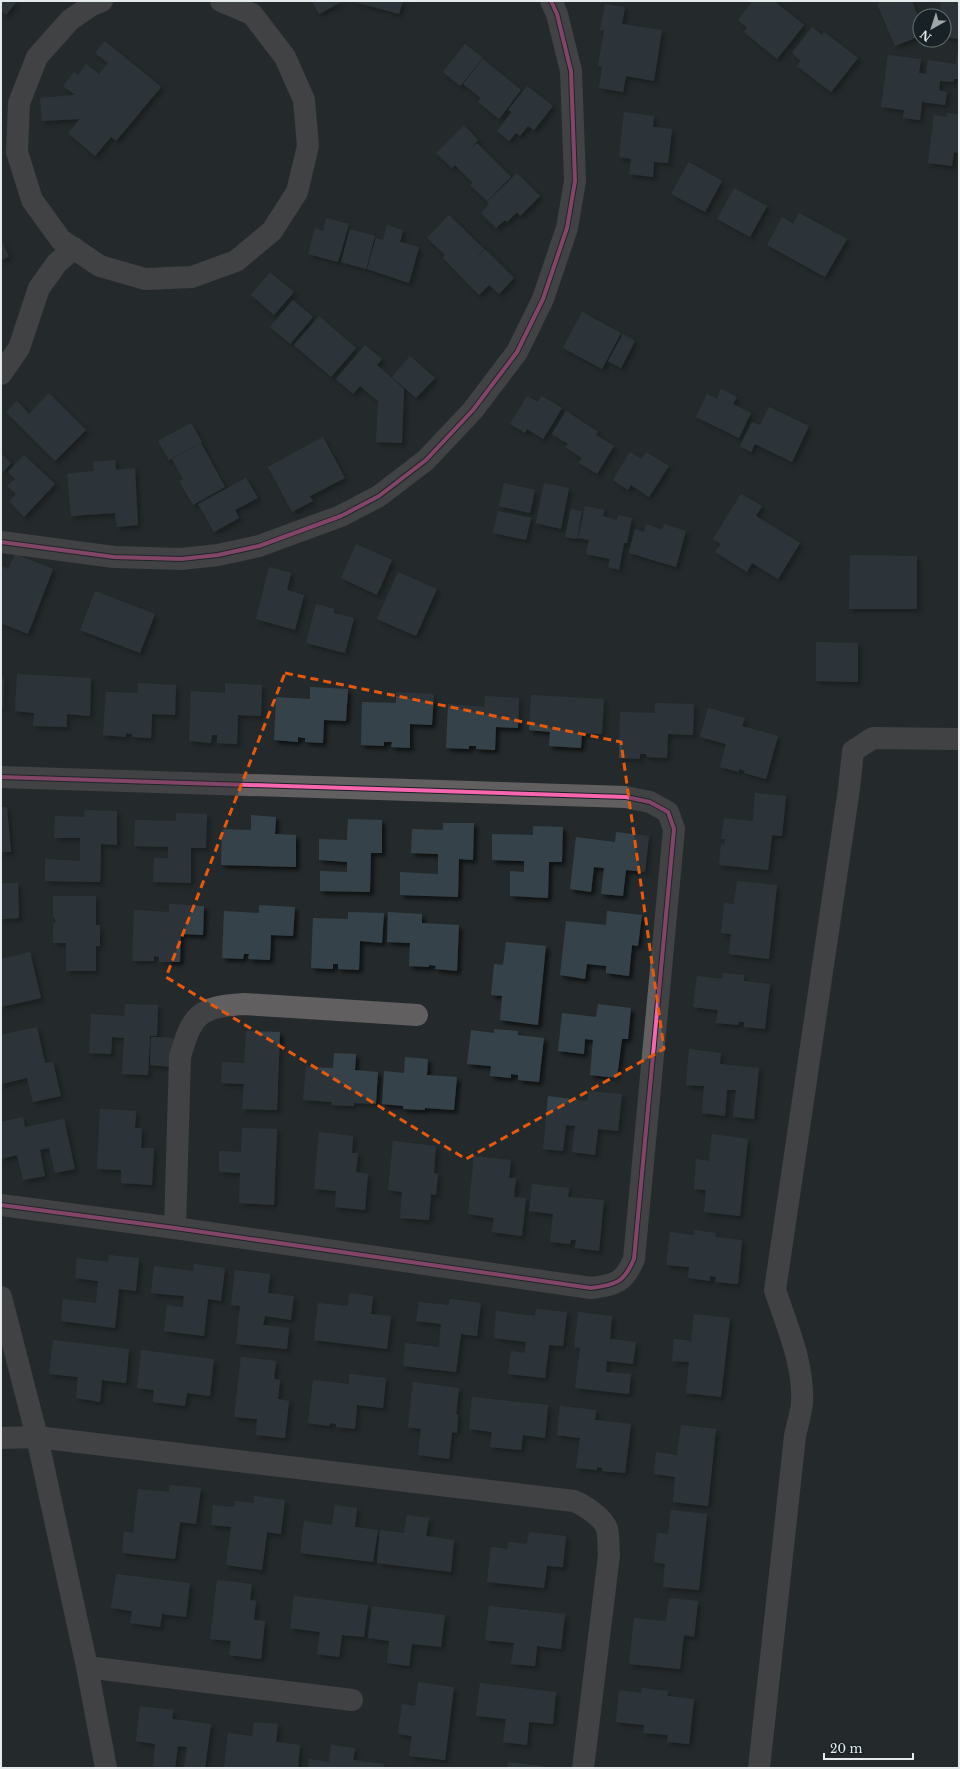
<svg xmlns="http://www.w3.org/2000/svg" width="960" height="1769" viewBox="0 0 960 1769" font-family="'Libre Baskerville',serif">
<defs>
<filter id="shadow"><feDropShadow dx="3.5" dy="3.5" stdDeviation="2" flood-color="#0009"/></filter>
</defs>
<rect width="100%" height="100%" fill="#242a2c"/>
<!-- building -->
<path fill="#364348" filter="url(#shadow)" d="M1 1H17L6 15 1 11Z
M312 1H343L319 14Z
M351 1H403L399 14Z
M753 1H774L804 25 777 59 744 32 747 28 738 20Z
M884 1H912L920 21V36L895 46 877 4Z
M941 1H959V39L944 37V16H939Z
M605 4 625 7 622 24 662 30 654 81 626 76 623 92 599 88 602 67 598 66 604 30H600Z
M812 27 822 35 824 32 858 58 831 92 797 66 801 61 792 53Z
M105 41 161 87 116 141 111 137 95 156 68 133 80 119 42 121 40 98 75 95 63 86 74 72 78 75 86 64 99 74 108 63 95 53Z
M465 44 483 58 460 86 443 72Z
M957 54H959V79H954L953 82 940 81 939 90 947 92 945 105 922 102 920 120 903 118 904 110 881 107 888 55 921 59 919 73 926 74 928 60 956 64Z
M483 59 521 90 499 119 478 102 481 98 463 84Z
M527 86 553 106 534 130 528 126 520 136 516 133 509 141 497 131 512 112 508 110Z
M624 112 654 116 653 127 672 129 668 163 654 162 653 177 629 174 631 159 619 157Z
M947 113 959 114V153L954 152 952 166 928 163 934 115 947 117Z
M464 125 478 140 471 148 477 143 511 177 487 201 470 185 473 183 455 165 452 168 436 153Z
M689 162 722 181 705 212 671 194Z
M517 173 540 196 520 216 517 212 507 222 505 220 496 228 481 213 489 204 487 202Z
M734 188 767 206 750 237 717 219Z
M799 213 847 239 825 277 767 245 782 217 793 224Z
M449 215 484 249 468 266 485 249 514 278 499 294 489 285 479 295 443 258 445 255 427 238Z
M326 218 349 224 338 262 308 254 315 228 323 231Z
M387 225 403 230 400 242 419 247 409 283 367 269 376 238 383 240Z
M350 229 375 236 366 269 341 262Z
M1 239 9 257 1 260Z
M270 272 294 292 274 315 251 295Z
M293 300 313 317 290 344 270 327Z
M582 312 621 333 602 369 563 348Z
M319 316 356 348 331 377 294 345Z
M623 334 635 341 621 368 608 361Z
M365 345 382 359 377 365 404 389 402 443 376 442 378 401 360 386 353 394 336 379Z
M410 356 435 378 416 398 392 377Z
M721 389 737 397 733 404 751 413 739 438 696 417 707 394 717 399Z
M49 393 86 430 55 461 6 412 17 401 29 414Z
M527 396 538 402 542 396 562 408 543 439 527 429 525 433 510 424Z
M769 407 809 426 792 462 755 444 751 452 740 446 752 422 760 425Z
M566 411 598 432 596 435 614 446 597 474 579 463 582 458 565 447 568 444 552 434Z
M191 423 202 442 169 460 158 441Z
M323 437 345 478 310 496 313 501 292 512 268 467Z
M201 443 225 487 193 505 179 481 183 479 172 459Z
M630 452 642 459 646 452 669 466 649 497 631 485 628 490 613 480Z
M1 453 11 463 1 474Z
M24 455 55 484 24 517 9 501 16 494 7 486 15 479 8 472Z
M115 460 116 470 135 468 138 525 117 527 115 513 71 516 67 474 94 471 93 462Z
M246 478 258 498 235 510 239 518 214 532 198 504Z
M504 483 535 490 530 513 499 506Z
M544 483 569 488 561 529 536 523Z
M741 494 762 506 756 516 800 543 778 579 752 563 747 572 715 552 721 544 713 539Z
M585 506 604 510 603 516 617 520 618 515 632 518 627 543H624L619 570 608 567 610 559 586 554 589 540 578 538Z
M571 509 582 511 577 539 565 537Z
M498 511 531 518 526 540 493 533Z
M646 524 662 530 664 524 686 531 676 567 629 553 635 529 644 532Z
M356 544 392 560 377 595 341 578Z
M15 554 53 569 28 634 1 623V566L8 569Z
M850 555 917 556V609H849Z
M269 567 291 573 287 590 304 595 295 630 256 619Z
M398 572 437 589 416 636 377 619Z
M95 591 155 614 140 653 80 630Z
M316 604 334 609V613L354 618 345 653 306 643Z
M816 642 858 643V682L816 681Z
M17 674 91 678 90 716 67 714V727L33 726 34 713 15 711Z
M1 677H4L3 708H1Z
M138 683 176 685 175 715 152 714 151 738 132 737V734L126 733V737L103 735 106 692 138 693Z
M225 683 262 685 261 716 238 715 237 744 217 743V735H212L211 743 189 741 191 691 225 693Z
M310 687 348 689 346 721 324 720 323 743 305 742V738L298 737V742L274 740 276 697 310 699Z
M396 692 434 694 432 725 410 724V748L391 747 392 742H384V746L361 745 362 702 396 703Z
M531 695 604 699 602 734 582 733 581 748 549 746 550 732 529 730Z
M485 696 519 698 518 728 496 727 495 750 476 749V746H469V749L446 748 448 704 484 707Z
M655 703 694 704 693 735 668 734 667 758 647 757 646 754H640V759L619 758 620 712 655 713Z
M708 708 745 718 742 726 778 736 766 779 744 773 745 771 739 769V772L720 767 726 744 700 737Z
M755 793 786 796 782 836 772 835 768 870 719 865 721 844 724 845 725 839H721L724 818 753 821Z
M1 807H7L11 852H1Z
M85 810 117 811V845L101 844 100 882 45 881V859L80 861V838H54L55 816 84 817Z
M176 813 207 814 206 848H191V883L153 882 154 858H168V847L134 846 135 820 176 821Z
M251 815 276 817 275 834 296 835V867L221 865 222 829 251 830Z
M348 819 382 820V853H371L370 892 320 891V871L347 872V862L319 860V839L347 840Z
M443 823H474L473 860 459 859 458 897 400 895V872L438 874V854L411 853 412 829 443 830Z
M533 826 563 827 562 862H549L548 898 510 896V871L524 872V861L492 860V834L533 835Z
M616 832 649 836 645 872 626 870 623 896 601 894 604 868 594 867 591 892 570 889 576 837 615 842Z
M737 881 777 885 769 959 729 954 731 934 721 933 724 903 734 904Z
M1 883H18L19 918 1 919Z
M53 896H96V925H100V946H96V971H66V943H53V923H56L55 918H53Z
M169 904 204 906 203 935 181 934 180 962H159V957L154 956V961H132L134 910 169 912Z
M259 905 295 907 293 936 271 935 270 960 248 959 249 954H244L243 959 222 958 224 911 259 913Z
M607 911 642 915 638 946 632 945 629 976 606 973V966L587 964 585 979 560 975 566 921 606 925Z
M348 912 384 913 382 943 360 941 359 970 338 969V964H333V969L311 968 313 918 348 919Z
M388 912 422 914V923L459 925 457 971 435 969 436 966 429 965V967L409 966 410 943 387 942Z
M506 942 546 946 538 1025 500 1020 502 996 491 995 494 964 503 965Z
M30 952 41 998 1 1007V959Z
M723 973 744 975V981L770 984 765 1029 744 1027V1022H739L738 1025 716 1023 718 1010 693 1007 697 976 722 979Z
M125 1004 158 1005 157 1036H150L148 1075 122 1074 124 1038 112 1037 111 1054 89 1053 91 1014 124 1016Z
M598 1004 631 1008 628 1039H622L617 1078 590 1075 593 1040 585 1039 584 1054 558 1051 562 1013 596 1017Z
M37 1027 45 1063 53 1062 61 1096 33 1102 27 1078 1 1084V1035Z
M494 1029 518 1031V1035L544 1038 539 1082 518 1080V1075L511 1074V1078L490 1076 491 1066 467 1064 471 1030 494 1033Z
M246 1031 280 1032 277 1110 242 1109 244 1084 221 1083 222 1062 244 1063Z
M151 1037 173 1038 172 1067 150 1065Z
M689 1049 721 1053 720 1064 759 1068 754 1119 733 1117 736 1090H727L725 1116 702 1113 704 1086 686 1085Z
M334 1053 356 1054 355 1070 378 1072 376 1104 354 1103V1106L331 1105 332 1102 303 1100 306 1067 333 1068Z
M405 1057 428 1059 427 1075 457 1077 454 1110 425 1108V1110L403 1109V1106L382 1104 384 1071 404 1073Z
M589 1091 622 1094 618 1131 598 1129 595 1155 572 1152 575 1126 566 1125 563 1151 543 1149 548 1096 587 1101Z
M100 1109 136 1111 135 1128H142L141 1148H154L152 1185 121 1183V1170L97 1169Z
M23 1117 25 1127 64 1119 75 1169 55 1173 49 1148 40 1150 45 1176 23 1180 17 1155 1 1159V1122Z
M242 1128 277 1129 274 1205 239 1203 240 1173 219 1172V1151L241 1152Z
M319 1132 353 1136 352 1153H358L356 1172 368 1174 365 1210 335 1207 336 1191 314 1189Z
M712 1134 748 1139 740 1216 704 1212 706 1190 694 1189 696 1159 709 1161Z
M393 1141 436 1146 434 1173 438 1174 436 1195 431 1194 429 1220 400 1218 402 1192 388 1190Z
M474 1156 511 1160 509 1178H516L514 1197 526 1198 522 1236 492 1232 494 1218 468 1214Z
M532 1184 569 1188 568 1197 604 1200 599 1251 575 1248 576 1240H571L570 1244 550 1242 553 1214 529 1211Z
M694 1230 716 1233 715 1237 742 1240 738 1284 715 1282 716 1277 710 1276V1281L688 1278 689 1267 666 1265 670 1232 694 1235Z
M109 1255 139 1258 136 1291 119 1289 115 1328 61 1321 63 1299 96 1303 98 1281 75 1278 77 1258 108 1262Z
M194 1264 225 1268 221 1301 208 1299 204 1336 164 1331 167 1305 183 1307 184 1296 151 1293 154 1266 193 1271Z
M235 1270 270 1274 268 1293 294 1296 291 1320 265 1316 263 1325 289 1328 287 1349 236 1344 240 1306 231 1305Z
M349 1293 373 1296 371 1314 391 1316 387 1349 314 1340 318 1303 348 1306Z
M450 1299 481 1303 477 1336 461 1334 456 1372 403 1366 405 1343 439 1347 441 1324 416 1321 419 1302 449 1305Z
M536 1309 567 1312 563 1346 549 1345 545 1378 508 1374 511 1351 525 1353 526 1342 494 1338 496 1311 535 1316Z
M578 1312 612 1316 610 1339 636 1342 633 1364 607 1361 606 1372 631 1374 629 1394 575 1388 580 1348 574 1347Z
M694 1314 730 1318 721 1397 686 1393 689 1362 672 1361 674 1339 691 1341Z
M53 1340 129 1349 126 1383 102 1380 100 1402 76 1398 78 1377 49 1374Z
M141 1350 214 1359 210 1396 187 1393 185 1406 153 1402 154 1390 137 1388Z
M241 1357 276 1361 274 1379 280 1380 278 1399 289 1401 285 1438 256 1435 257 1419 234 1417Z
M349 1374 386 1378 383 1408 357 1405 355 1429 336 1427V1424L330 1423 329 1426 308 1423 313 1380 349 1384Z
M413 1382 459 1388 456 1414H458L457 1433 452 1432 449 1459 418 1455 421 1429 408 1427Z
M472 1397 548 1405 545 1438 523 1435 521 1450 490 1447 492 1432 469 1429Z
M560 1406 596 1410 595 1420 631 1424 625 1473 602 1471V1468L597 1467V1470L576 1468 580 1438 557 1435Z
M681 1425 716 1429 708 1506 673 1502 675 1477 654 1474 656 1452 677 1455Z
M170 1485 201 1488 196 1524 180 1522 175 1559 122 1553 124 1531 133 1533 138 1489 169 1492Z
M254 1496 285 1500 281 1534 267 1532 262 1570 226 1565 231 1527 211 1525 213 1505 234 1507 235 1501 254 1503Z
M335 1505 357 1508 355 1527 378 1530 373 1562 300 1553 304 1521 332 1525Z
M671 1510 707 1514 699 1590 663 1587 665 1564 654 1562 657 1533 668 1534Z
M407 1515 429 1518 426 1536 454 1540 451 1572 377 1563 380 1530 404 1533Z
M529 1532 566 1536 563 1567 547 1566 544 1588 487 1582 491 1547 507 1549 508 1542 527 1544Z
M116 1574 190 1583 186 1617 162 1614 160 1627 130 1623 132 1611 111 1608Z
M217 1580 252 1584 250 1600 256 1601 254 1620 265 1621 261 1659 229 1655 231 1641 210 1639Z
M294 1596 368 1605 364 1637 342 1635 339 1657 317 1654 320 1632 290 1628Z
M669 1598 698 1601 694 1637 684 1635 680 1669 629 1664 634 1618 666 1621Z
M372 1606 445 1615 441 1647 412 1644 409 1666 387 1663 389 1641 368 1638Z
M489 1606 565 1614 561 1649 537 1646 535 1666 511 1664 514 1643 485 1640Z
M418 1682 454 1687 445 1760 409 1756 412 1736 398 1734 402 1704 415 1706Z
M480 1683 556 1692 553 1724 529 1722 527 1745 503 1742 506 1719 476 1716Z
M642 1688 668 1691 667 1696 694 1699 689 1744 667 1742 668 1735 643 1733 644 1725 616 1722 619 1690 641 1693Z
M140 1706 173 1710 172 1719 211 1724 205 1768H184L187 1747 178 1746 175 1768 153 1766 155 1744 136 1741Z
M254 1722 278 1724 276 1742 300 1745 298 1768 224 1767 228 1733 252 1736Z
M331 1745 355 1748 353 1760 384 1764 383 1768H308L309 1759 329 1762Z
M508 1762 543 1766 542 1768H507Z"/>
<g fill="none" stroke-linecap="round" stroke-linejoin="round">
<!-- minor -->
<path stroke="#625f61" stroke-width="22" d="M102 1 92 5 70 20 37 57 19 103 17 152 32 200 61 240 100 266 145 279 192 277 236 261 272 231 297 192 308 146 304 100 285 57 252 14 221 1
M1 374 19 348 39 288 57 263 74 248
M1 542 114 557 181 559 218 555 259 546 341 516 379 496 426 460 473 410 517 352 543 299 567 228 575 181 571 71 557 14 551 1
M1 777 626 797 650 802 668 812 674 829 634 1259C624 1283 615 1285 591 1288L175 1228 1 1205
M175 1228 180 1057C192 1014 199 1007 244 1004L417 1015
M1 1297 37 1437 87 1667 106 1768
M1 1438 37 1437 574 1501C584 1505 604 1518 607 1529 609 1537 608 1547 609 1555L583 1768
M87 1667 352 1700
M759 1768 795 1436C797 1426 801 1414 802 1403 804 1363 787 1327 775 1290L849 789 853 751 873 738 959 739"/>
<!-- cycleway casing -->
<g stroke="#182125" stroke-width="6">
<path id="cycleway" d="M1 542 114 557 181 559 218 555 259 546 341 516 379 496 426 460 473 410 517 352 543 299 567 228 575 181 571 71 557 14 551 1
M1 777 626 797 650 802 668 812 674 829 634 1259C624 1283 615 1285 591 1288L175 1228 1 1205"/>
</g>
<!-- cycleway -->
<use href="#cycleway" stroke="#f766af" stroke-width="4"/>
</g>
<!-- marked area -->
<path d="M0 0H960V1769H0ZM285 673 621 742 664 1049 466 1159 166 977Z" fill="#242a2c" fill-opacity=".55" fill-rule="evenodd"/>
<path fill="none" stroke="#e8590c" stroke-width="3" stroke-dasharray="8 5" stroke-linejoin="round" d="M285 673 621 742 664 1049 466 1159 166 977Z"/>
<!-- border -->
<rect width="960" height="1769" fill="none" stroke="#e5ebed" stroke-width="4"/>
<!-- north arrow -->
<g transform="translate(932 28) rotate(219)"><circle r="19" fill="#182125" stroke="#6a7275"/>
<path d="M0-3L7 15L0 10L-7 15Z" fill="#a1a7a9"/>
<text y="-6" font-size="11" font-weight="bold" text-anchor="middle" fill="#e5ebed">N</text>
</g>
<!-- scale -->
<path d="M824 1753v6h89v-6" fill="none" stroke="#e5ebed" stroke-width="2"/>
<text x="830" y="1753" font-size="12" fill="#e5ebed" stroke="#182125" stroke-width="3" paint-order="stroke">20 m</text>
</svg>
